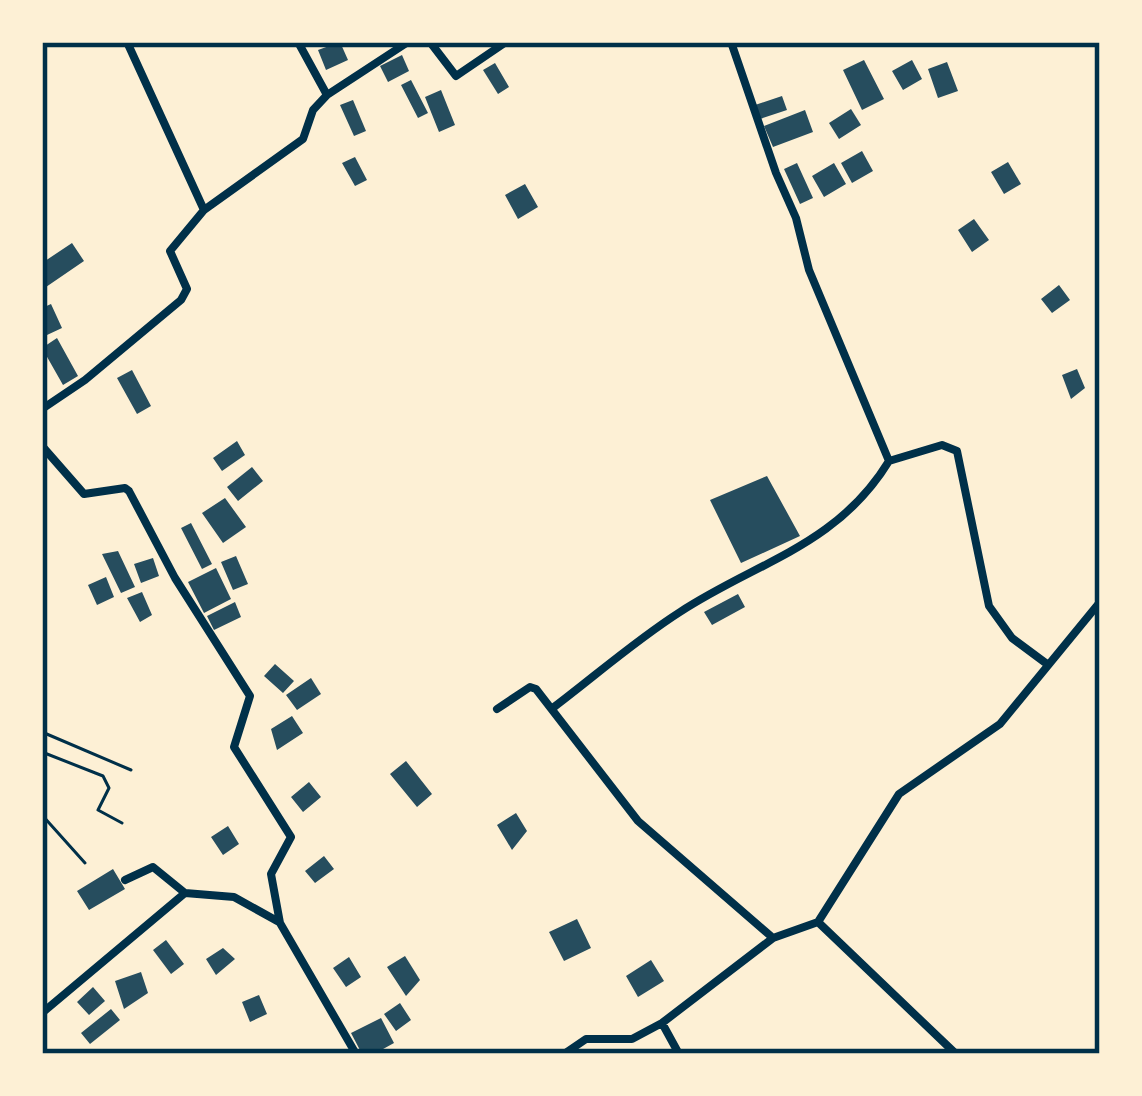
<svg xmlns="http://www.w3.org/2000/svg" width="1142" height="1096" viewBox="0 0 1142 1096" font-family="Rubik,sans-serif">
<rect width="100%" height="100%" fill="#fdf0d5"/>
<!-- building -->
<path fill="#264d5e" d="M340 42 348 60 326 70 318 50Z
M402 55 409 71 388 82 380 66Z
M864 60 884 99 862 110 843 70Z
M912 60 922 79 903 90 892 71Z
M947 62 958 91 938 98 928 69Z
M495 63 509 87 498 94 483 70Z
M411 80 428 113 418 118 401 85Z
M441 90 455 125 439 132 425 97Z
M782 96 787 110 760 119 755 105Z
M353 100 366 131 354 136 340 105Z
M851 109 861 125 839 139 829 123Z
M805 110 813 132 773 147 764 126Z
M862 151 873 171 852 183 841 163Z
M355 157 367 180 355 186 342 163Z
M1008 162 1021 184 1004 194 991 172Z
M797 163 813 198 800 204 784 169Z
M834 163 846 184 824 197 812 176Z
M525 184 538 207 518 219 505 195Z
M974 219 989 240 972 252 958 230Z
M72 243 84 261 46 287 42 263Z
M1059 285 1070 300 1052 313 1041 299Z
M51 304 62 328 47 335 42 324V308Z
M57 338 78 376 63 385 42 348Z
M1077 369 1085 388 1071 399 1062 375Z
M132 370 151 406 137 414 117 378Z
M237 441 245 455 222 471 213 458Z
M252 467 263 481 238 501 227 487Z
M767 476 800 536 741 563 710 500Z
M225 498 246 527 223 543 202 513Z
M191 523 212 564 202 569 181 528Z
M118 551 135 587 121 593 102 554Z
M236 556 248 584 233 590 221 562Z
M153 558 159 576 141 583 134 564Z
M216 568 231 599 204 613 188 582Z
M106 577 114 597 97 605 88 585Z
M142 592 152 615 140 622 127 598Z
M738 594 745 607 712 625 704 612Z
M235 602 241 617 214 630 207 616Z
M275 664 294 681 283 693 264 676Z
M311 678 321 694 297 710 286 695Z
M292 716 303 733 277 750 271 729Z
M406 761 432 794 417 807 390 774Z
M309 782 321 797 303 812 291 797Z
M516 813 527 831 512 850 497 825Z
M228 826 239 844 223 855 211 837Z
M324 856 334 869 315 883 305 871Z
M113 869 125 889 89 910 77 891Z
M577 919 591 948 564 961 549 932Z
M166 940 184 964 171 974 153 950Z
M223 948 235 959 216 975 206 959Z
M405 956 420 980 406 996 387 967Z
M349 957 361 977 346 987 333 968Z
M651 960 664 981 638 997 626 976Z
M141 972 148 993 124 1009 115 981Z
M93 987 105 1001 89 1015 77 1002Z
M259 995 267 1014 250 1022 242 1002Z
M400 1003 411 1020 396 1031 384 1014Z
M111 1009 120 1020 90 1044 81 1033Z
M381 1018 394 1043 374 1054H362L351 1033Z"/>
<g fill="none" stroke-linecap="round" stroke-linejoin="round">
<!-- path -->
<path stroke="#003049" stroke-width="3" d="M42 732 131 770
M42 752 103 776 109 788 98 810 122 823
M42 815 85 863"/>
<!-- minor -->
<path stroke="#003049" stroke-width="8" d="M127 42 204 210
M298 42 327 95
M430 42 456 76 506 42
M731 42 776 173 796 218 809 270 889 461
M42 409 85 380 181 300 187 289 170 251 204 210 303 139 313 110 327 95 408 42
M42 446 84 494 125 488 129 491 175 578 250 696 234 747 291 837 271 874 280 923 356 1054
M554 707C595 676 636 640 680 612 758 561 837 546 889 461L942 445 957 451 989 606 1012 638 1047 664
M497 709 530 687 536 689 638 821 773 938
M125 880 153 867 185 893 234 897 279 922
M818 922 956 1054
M42 1013 185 893
M662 1023 679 1054
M564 1054 586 1039H632L662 1023 773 938 818 922 899 794 1000 724 1100 602"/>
</g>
<!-- border -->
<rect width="1142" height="1096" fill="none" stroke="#fdf0d5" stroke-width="90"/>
<rect x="45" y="45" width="1052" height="1006" fill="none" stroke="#003049" stroke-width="4.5"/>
</svg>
